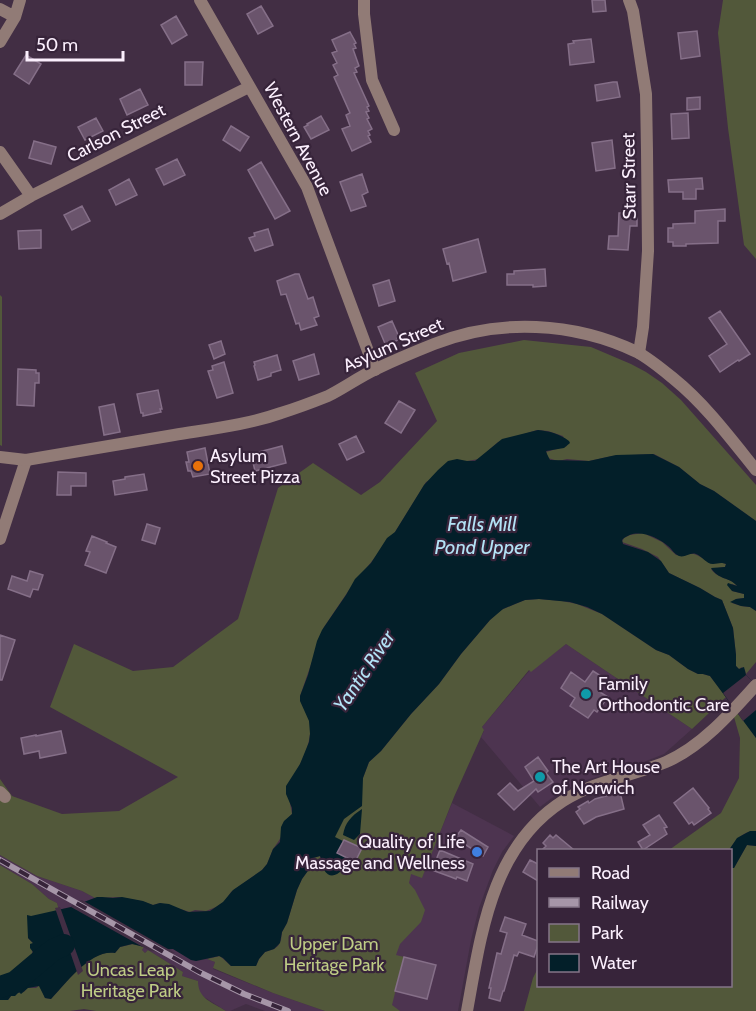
<svg xmlns="http://www.w3.org/2000/svg" width="756" height="1011" viewBox="0 0 756 1011" font-family="Cabin,sans-serif">
<rect width="100%" height="100%" fill="#422e44"/>
<!-- built -->
<path fill="#4d3450" d="M566 644 692 729 664 754 641 763 580 782 556 795 540 807 481 737 484 731 482 727 530 670 531 671Z
M452 803 514 836 502 852 493 870 479 908 471 940 458 1011H371L381 861 422 877Z
M0 855 37 876 82 891 95 898 71 907 59 910 57 903 49 899 32 884 0 865Z
M144 947 173 949 196 961 207 959 215 962 213 969 273 993 325 1011H265L246 1004 230 1011H226L204 997 198 991V981L182 976 183 972 148 950 145 953 142 950Z"/>
<!-- green -->
<path fill="#52583a" d="M723 0H756V259L744 245 728 128 718 33Z
M0 295 2 297V446L0 445Z
M524 340 591 347 631 364 646 372 662 383 681 400 756 485V521L714 491 700 484 679 467 654 454 612 456 589 461 567 459 558 461 548 458 546 452 567 446 563 436 548 431 537 430 498 442 479 459 467 461 426 482 395 532 349 590 324 627 300 696C303 704 307 711 309 719 315 742 298 769 287 787L292 814 283 823 281 837 278 842 273 849 267 864 262 870 231 892 225 901 216 907 206 911 195 910 190 912 160 903 153 905 141 901 119 897 95 898 82 891 37 876 0 855V779L12 796 62 814 119 811 178 777 50 707 74 644 133 671 173 667 238 619 278 488 313 463 361 495 380 482 437 421 415 373 459 353Z
M643 533 662 542 676 555 684 556C694 550 701 558 710 563L720 562 726 564 725 567 711 569C719 580 730 577 738 586L732 584V591L744 594V598L736 599 732 603 741 606 750 607 756 611V662L746 674 745 670 742 667 739 669 736 666V655L733 628 722 600 715 597 700 588 669 573 658 557 642 549 622 542 624 538 630 535Z
M539 599 562 601 577 604 602 614 656 650 669 655 688 669 698 674H703L710 676 726 697 692 729 566 644 531 672 529 670 482 727 484 730 454 797 422 878 411 874 409 883 415 890 425 910 421 922 400 944 396 955 404 957 392 1005 400 1011H325L273 993 213 968 215 962 207 959 220 956 231 966 237 965 256 966 259 959 265 952 274 949 278 946 281 940 282 932 287 923 297 890 302 879 310 868 313 858 320 856 322 865 335 874H337L346 858 334 852V837L361 783 369 762 381 751 411 714 439 684 461 654 490 620 501 610 508 607 525 600Z
M738 713 756 738V831C742 831 736 840 729 850H669L721 813 739 778 740 738 734 717Z
M747 845 756 846V1011H524L533 978 538 968V986H730L731 868H734Z
M0 865 32 884 49 899 57 903 59 910 28 920V938L33 943C33 955 30 967 19 973 15 975 9 976 5 978L4 983 0 985Z
M133 944 144 947 142 950 145 953 148 950 183 972 182 976 198 981C198 999 212 1002 226 1011H96L84 1009 70 1011H0V1000H8L11 996H15L16 993 24 992 27 988H36L40 985 45 998 51 999C66 983 92 948 115 953L120 947Z"/>
<!-- water -->
<path fill="#031f29" d="M538 430C549 431 560 434 569 441L570 443 564 448 546 451 547 454 550 460 589 461 616 455 653 454 679 467 700 484 714 491 756 521V611L750 607 741 606 730 602 736 599 744 598V594L732 591 727 585 728 583 737 586C730 577 718 580 711 568L725 567 726 564C720 562 718 564 713 564 706 564 702 556 696 554 690 552 685 558 679 556 674 554 672 549 668 546 656 536 635 527 622 540L623 544 648 552 661 561 669 573 700 588 715 597 722 600 733 628 736 655V666L739 669 744 667 746 675 756 685V738L710 676 703 674H698L688 669 669 655 656 650 602 614 587 607 570 602 539 599 525 600 515 604 503 609 490 620 461 654 439 684 411 714 381 751 369 762 363 778 362 806 344 819 335 837 343 841 337 853 350 860C344 868 333 884 324 870 321 865 322 860 320 856L313 858 310 868 302 879 297 890 287 923 282 932 280 943 274 949 265 952 259 959 256 966H231L223 958 219 956 196 961 191 960 173 949 157 950 132 944 120 947 115 953C91 949 66 983 51 999L45 998 39 986 28 988 21 994 19 992 15 996H11L8 1000H0V985L4 983 5 978 13 973 18 974 22 968 27 966 33 952 30 948V944L33 943 28 938 27 915 31 916 71 907 97 897H102L113 898 122 897 143 901 153 905 160 903 169 904 188 912 210 911 223 902 233 890 262 870 267 864 273 849 280 842 281 827 284 821 292 814V808L286 794V786L300 764 309 742 310 734 309 721 300 701V696L308 675 317 641 322 630 346 595 355 579 371 563 387 538 395 532 424 485 438 470 448 461 457 459 467 461H475L502 439Z
M362 809 360 834 354 840 343 835C345 823 351 816 362 809Z
M750 831H756V846L747 845 734 868H731L730 850H729L737 838Z"/>
<!-- pier -->
<path fill="#422e44" d="M746 675 756 685V710L743 721 723 693Z
M82 900 175 953H174L150 951 71 907 74 902Z
M60 907 83 971 78 975 55 908Z"/>
<g fill="none" stroke-linecap="round" stroke-linejoin="round">
<!-- river -->
<path stroke="#031f29" stroke-width="22" d="M0 987 15 982 53 950 64 945"/>
</g>
<!-- building -->
<path fill="#6a546c" stroke="#856f88" stroke-width="1.5" d="M592 0H605L606 11 593 12Z
M261 6 273 26 258 34 247 14Z
M176 16 187 35 172 44 161 25Z
M697 31 700 56 681 59 678 33Z
M350 32 356 43 354 44 356 48 353 49 359 66 355 68 357 72 354 73 369 106 367 107 369 111 366 112 369 118 367 119 372 129 368 131 370 135 368 136 371 142 352 151 342 129 350 126 346 115 350 113 334 77 338 75 333 65 337 63 332 53 337 51 332 40Z
M591 39 594 62 570 65 568 44 574 43 573 41Z
M26 55 41 64 29 84 14 74Z
M185 62H203L202 85H185Z
M613 82H617L620 97 597 101 595 85Z
M140 89 148 105 127 115 120 99Z
M700 97V109L687 110V98Z
M688 113 689 138 672 139 671 114Z
M321 116 329 130 311 139 304 127 308 125 307 124Z
M96 118 103 131 85 140 78 127Z
M231 126 249 137 240 151 223 140Z
M612 140 615 168 596 171 592 143Z
M34 141 56 147 51 164 29 158Z
M177 159 185 175 164 185 156 169Z
M261 162 290 211 275 219 248 170Z
M362 174 368 192 362 195 366 206 351 211 340 182Z
M702 178 703 189H696V199H683V192H669L668 180Z
M129 179 137 195 116 205 109 190Z
M82 206 90 221 72 230 64 215Z
M725 209V221H718V243L686 244V246H673V242H668V228H673V224L695 223V211Z
M619 213H637V226H630L628 250 608 249 609 236H618Z
M268 229 273 245 255 251 249 238 255 236 254 233Z
M41 230V248L19 249 18 231Z
M478 239 486 272 453 281 449 263 447 264 443 249Z
M545 269 546 286 533 287V285H507V274H514V271Z
M295 274H299L308 299 313 297 319 316 314 318 317 325 301 330 299 323 296 324 286 294 281 295 277 281Z
M389 280 395 301 379 306 373 285Z
M720 311 750 354 739 361 738 360 720 372 709 356 727 344 709 318Z
M392 321 399 337 397 338 398 340 386 346 378 327Z
M221 341 225 354 214 359 209 345Z
M314 354 319 374 299 380 293 361Z
M277 355 281 370 271 373V376L258 380 254 366 255 365 254 362Z
M224 362 233 393 217 398 208 371 213 370 212 366Z
M18 369 36 370V373H39V383H35L34 406 17 405Z
M158 390 162 409H160L161 412 143 416V413H141L137 394Z
M399 401 415 410 401 433 385 423Z
M114 404 120 432 104 435 99 407Z
M356 436 364 452 347 460 339 444Z
M282 446 286 463 255 471 251 454Z
M205 448 210 474 193 477 191 471H188L186 462H189L187 452Z
M58 472 86 473V486H71V495H57Z
M144 474 147 490 115 495 113 481 125 479V477Z
M147 524 160 528 155 544 142 540Z
M92 536 107 542 106 543 116 547 106 573 85 565 90 552 86 551Z
M30 571 43 575 38 590 33 589 30 597 8 589 12 576 27 581Z
M0 635 15 640 2 680H0Z
M593 671 604 678 599 686 601 687 598 691 608 697 597 712 594 710 588 718 570 706 575 698 561 688 571 672 585 682Z
M61 731 66 753 40 758 39 751 24 754 21 738 36 735V736Z
M538 757 548 771 546 773 553 782 538 792 536 789 514 810 498 794 510 783 518 791 534 781 525 767Z
M693 788 709 808 708 809 711 813 694 825 692 822 689 824 674 803Z
M620 792 624 809 596 817 584 824 576 812 580 809 578 807 588 801 589 803 595 799Z
M659 815 667 827 664 828 667 834 643 850 638 842 650 835 643 825Z
M461 830 488 847 483 856 455 838Z
M550 835 553 838 556 835 574 850H542L546 846 543 843Z
M344 840 362 848 355 862 337 853Z
M440 850 473 864 467 881 457 877 456 879 451 877 432 870Z
M530 860 538 864V881L523 872Z
M505 917 526 924 522 935 538 941V945L534 957 519 952 517 956 514 955 504 991H503L500 1001 489 998 491 988H489L497 953 501 954 507 933 500 931Z
M404 957 436 965 427 999 395 991Z"/>
<g fill="none" stroke-linecap="round" stroke-linejoin="round">
<!-- minor -->
<path stroke="#917b76" stroke-width="12" d="M200 0 307 187 375 370
M364 0V14L372 80 394 130
M629 0 633 11 646 94 647 151 648 251 643 327 639 353
M0 9 15 17
M0 42 15 17 20 0
M0 152 31 196
M0 214 31 196 249 87
M0 539 26 460
M0 792 5 797"/>
<!-- tertiary -->
<path stroke="#917b76" stroke-width="12" d="M0 457 26 460C76 452 125 443 174 435 210 429 247 425 281 413 297 408 313 402 328 396 344 388 359 377 376 369 395 360 414 352 434 344 499 318 574 322 637 352 650 359 663 370 674 379 705 404 731 439 756 470
M467 1011C481 935 491 847 563 801 594 781 632 776 666 762 701 747 731 713 756 685"/>
<!-- rail casing -->
<g stroke="#a696a8" stroke-width="6">
<path id="rail" d="M0 860 199 972 244 994 288 1011"/>
</g>
<!-- rail -->
<use href="#rail" stroke="#37243a" stroke-width="4" stroke-dasharray="11" stroke-linecap="butt"/>
</g>
<!-- markers -->
<circle fill="#e8710a" stroke="#37243a" stroke-width="2" cx="198" cy="466" r="6"/>
<g fill="#0f9aa8" stroke="#37243a" stroke-width="2">
<circle cx="586" cy="694" r="6"/>
<circle cx="540" cy="777" r="6"/>
</g>
<circle fill="#3f7fe0" stroke="#37243a" stroke-width="2" cx="477" cy="852" r="6"/>
<g text-anchor="middle" stroke-width="4.5" stroke-linejoin="round" paint-order="stroke">
<!-- street labels -->
<g font-size="18" fill="#fbeffd" stroke="#37243a">
<text transform="translate(116 133) rotate(-27)" y="6">Carlson Street</text>
<text transform="translate(298 139) rotate(62)" y="6">Western Avenue</text>
<text transform="translate(629 176) rotate(-91)" y="6">Starr Street</text>
<text transform="translate(393 345) rotate(-24)" y="6">Asylum Street</text>
</g>
<!-- poi labels -->
<g font-size="18" fill="#fbeffd" stroke="#37243a" text-anchor="start">
<text x="210" y="462">Asylum<tspan x="210" dy="21">Street Pizza</tspan></text>
<text x="598" y="690">Family<tspan x="598" dy="21">Orthodontic Care</tspan></text>
<text x="552" y="773">The Art House<tspan x="552" dy="21">of Norwich</tspan></text>
<text x="465" y="848" text-anchor="end">Quality of Life<tspan x="465" dy="21">Massage and Wellness</tspan></text>
</g>
<!-- park labels -->
<g font-size="18" fill="#becc85" stroke="#37243a">
<text x="334" y="950">Upper Dam<tspan x="334" dy="21">Heritage Park</tspan></text>
<text x="131" y="976">Uncas Leap<tspan x="131" dy="21">Heritage Park</tspan></text>
</g>
<!-- water labels -->
<g font-size="20" font-style="italic" fill="#b3e3f6" stroke="#37243a">
<text x="482" y="531">Falls Mill<tspan x="482" dy="23">Pond Upper</tspan></text>
<text transform="translate(364 671) rotate(-56)" y="7">Yantic River</text>
</g>
</g>
<!-- legend -->
<rect x="537" y="849" width="195" height="138" fill="#37243a" stroke="#857588" stroke-width="1.5"/>
<rect x="549" y="868" width="30" height="9" fill="#917b76" stroke="#857588" stroke-width="1.5"/>
<text x="591" y="879" font-size="18" fill="#fbeffd">Road</text>
<rect x="549" y="898" width="30" height="9" fill="#a696a8" stroke="#857588" stroke-width="1.5"/>
<text x="591" y="909" font-size="18" fill="#fbeffd">Railway</text>
<rect x="549" y="924" width="30" height="18" fill="#52583a" stroke="#857588" stroke-width="1.5"/>
<text x="591" y="939" font-size="18" fill="#fbeffd">Park</text>
<rect x="549" y="954" width="30" height="18" fill="#031f29" stroke="#857588" stroke-width="1.5"/>
<text x="591" y="969" font-size="18" fill="#fbeffd">Water</text>
<!-- scale -->
<path d="M27 51v9h96v-9" fill="none" stroke="#fbeffd" stroke-width="3"/>
<text x="36" y="51" font-size="18" fill="#fbeffd" stroke="#37243a" stroke-width="4.5" paint-order="stroke">50 m</text>
</svg>
